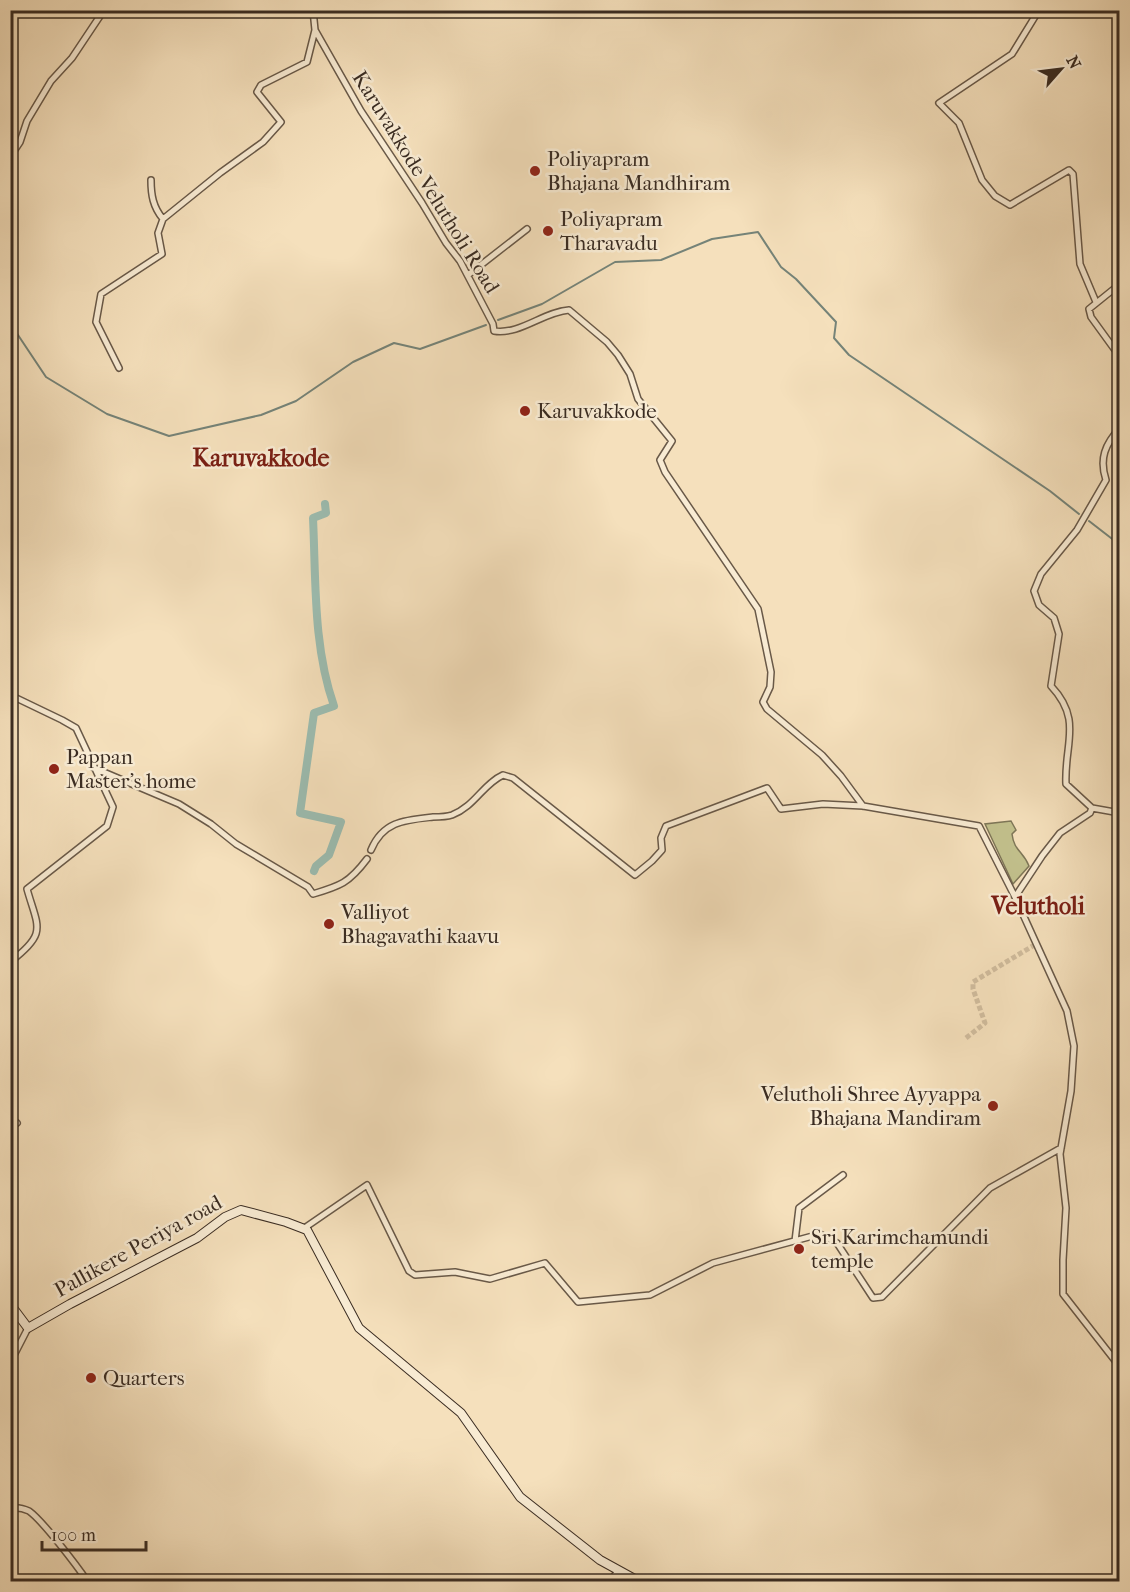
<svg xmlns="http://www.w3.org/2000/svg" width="1130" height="1592" viewBox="0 0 1130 1592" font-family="'IM FELL French Canon',serif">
<rect width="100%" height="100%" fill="#f5e0bc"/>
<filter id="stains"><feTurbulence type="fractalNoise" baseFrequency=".00333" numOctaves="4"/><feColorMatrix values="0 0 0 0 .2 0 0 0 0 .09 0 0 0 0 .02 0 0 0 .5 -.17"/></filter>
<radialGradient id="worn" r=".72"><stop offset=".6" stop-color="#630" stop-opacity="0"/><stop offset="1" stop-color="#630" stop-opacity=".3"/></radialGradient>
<!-- green -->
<path fill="#c2c08c" stroke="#7e7657" stroke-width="1.5" d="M1011 821 1016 830 1012 834C1014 851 1023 851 1029 866L1013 884 985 824Z"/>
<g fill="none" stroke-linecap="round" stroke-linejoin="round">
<!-- stream -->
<path stroke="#758378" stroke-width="2" d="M498 320 542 304 615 262 661 260 712 239 758 232 781 267 796 279 836 322 834 338 849 355 1050 491 1079 514
M12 326 46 377 107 414 169 436 261 415 296 401 353 362 394 343 420 349 486 325
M1089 521 1120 545"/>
<!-- canal -->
<path stroke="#9cbdb1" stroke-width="8" d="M314 871 316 866 329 855 341 822 300 813 314 713 334 706C313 646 316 581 313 518L326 513 325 504"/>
<!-- river -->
<path stroke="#9cbdb1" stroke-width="12" d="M10 323 12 326"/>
<!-- minor-tunnel -->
<path stroke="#d0bc9d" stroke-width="5" stroke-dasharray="5 2.5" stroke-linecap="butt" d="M966 1038 985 1023 973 989V982L1036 944"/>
<!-- minor casing -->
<g stroke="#695948" stroke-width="8">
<path id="minor" d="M313 10 315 30 361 111 422 203 446 243 460 261 493 324 494 331C520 335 543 312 569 310L607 342 618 355 630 374 638 399 672 441 660 460 665 472 758 609 771 672 770 687 763 702 767 709 822 755 841 776 863 806
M1039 10 1012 54 939 103 959 123 982 180 995 196 1010 205 1069 170 1073 174 1080 264 1096 302
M10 157 20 142 27 121 51 81 72 58 104 10
M151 180C151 195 153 207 163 219
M468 275 527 229
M1120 284 1089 309 1091 317 1120 357
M119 368 96 322 101 294 162 254 158 233 163 219 220 173 263 142 281 122 257 92 261 85 307 62 315 30
M10 695 62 720 76 728 113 807 107 826 27 889C38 928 48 933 10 962
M94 768 179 804 211 824 236 844 308 887 313 894C340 886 349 883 367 859
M1092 808 1066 784C1064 744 1083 720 1051 686L1059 634 1054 618 1039 605 1034 591 1041 574 1077 530 1106 480C1099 459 1105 444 1120 428
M1120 813 1092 808 1090 813 1060 833 1042 856 1015 897 1067 1011 1074 1046 1071 1091 1060 1154 1066 1208 1063 1260V1294L1120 1367
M371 850C383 821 405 820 433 817 439 817 446 817 452 815 475 806 483 784 503 775L513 778 635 875 652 861 662 850 661 838 666 826 767 788 781 809 823 804 863 806 979 826 1015 897
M10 1128 17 1123
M303 1229 367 1185 409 1271 415 1275 455 1272 490 1279 545 1263 578 1302 650 1295 713 1263 820 1234 837 1243 873 1298 882 1297 990 1188 1061 1148
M795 1241 799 1208 843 1175
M10 1363 28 1328
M10 1405 13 1420 10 1432
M10 1508C17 1507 23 1508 29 1511 43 1521 77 1566 88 1582
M609 1582 619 1570"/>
</g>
<!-- secondary casing -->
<g stroke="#3a2c22" stroke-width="10">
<path id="secondary" d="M10 1304 28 1328 70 1304 197 1238 225 1217 241 1210 286 1222 307 1230 359 1328 461 1413 520 1497 600 1560 640 1582"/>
</g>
<!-- minor -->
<use href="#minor" stroke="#f8ebd3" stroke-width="5"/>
<!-- secondary -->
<use href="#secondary" stroke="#f8ebd3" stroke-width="8"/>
</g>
<!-- markers -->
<g fill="#8f2418" stroke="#f8ebd3" stroke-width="2">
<circle cx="535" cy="171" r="6"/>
<circle cx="548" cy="231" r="6"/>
<circle cx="525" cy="411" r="6"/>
<circle cx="54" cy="769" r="6"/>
<circle cx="329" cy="924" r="6"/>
<circle cx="993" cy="1106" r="6"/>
<circle cx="799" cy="1249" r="6"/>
<circle cx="91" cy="1378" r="6"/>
</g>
<g text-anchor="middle" stroke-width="5" stroke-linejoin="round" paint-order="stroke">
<!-- poi labels -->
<g font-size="21" fill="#3a2c22" stroke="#f8ebd3" text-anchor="start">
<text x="547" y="166">Poliyapram<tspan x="547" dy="24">Bhajana Mandhiram</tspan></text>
<text x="560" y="226">Poliyapram<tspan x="560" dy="24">Tharavadu</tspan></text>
<text x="537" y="418">Karuvakkode</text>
<text x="66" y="764">Pappan<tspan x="66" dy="24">Master's home</tspan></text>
<text x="341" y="919">Valliyot<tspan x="341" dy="24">Bhagavathi kaavu</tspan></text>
<text x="981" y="1101" text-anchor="end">Velutholi Shree Ayyappa<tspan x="981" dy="24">Bhajana Mandiram</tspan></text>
<text x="811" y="1244">Sri Karimchamundi<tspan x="811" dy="24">temple</tspan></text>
<text x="103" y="1385">Quarters</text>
</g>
<!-- street labels -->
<g font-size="21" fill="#3a2c22" stroke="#f8ebd3">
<text transform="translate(426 182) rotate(58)" y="7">Karuvakkode Velutholi Road</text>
<text transform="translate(138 1246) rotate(-29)" y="7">Pallikere Periya road</text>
</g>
<!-- quarter labels -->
<g font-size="24" font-weight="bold" fill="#7a1f14" stroke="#f8ebd3">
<text x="261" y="466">Karuvakkode</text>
<text x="1038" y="914">Velutholi</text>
</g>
</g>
<!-- margin -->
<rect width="1130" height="1592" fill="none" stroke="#f5e0bc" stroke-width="36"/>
<rect x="12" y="12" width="1106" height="1568" fill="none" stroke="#3a2c22" stroke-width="3"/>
<rect x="18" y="18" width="1094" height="1556" fill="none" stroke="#3a2c22" stroke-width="1.5"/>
<!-- north arrow -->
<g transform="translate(1061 69) rotate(62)" stroke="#f8ebd3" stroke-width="4.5" paint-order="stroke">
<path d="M0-4.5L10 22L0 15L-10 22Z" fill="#3a2c22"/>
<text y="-9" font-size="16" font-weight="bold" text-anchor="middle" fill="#3a2c22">N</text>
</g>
<!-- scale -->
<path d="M42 1541v9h104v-9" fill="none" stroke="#3a2c22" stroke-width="3"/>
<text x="51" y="1541" font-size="18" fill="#3a2c22" stroke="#f8ebd3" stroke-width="4.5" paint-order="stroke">100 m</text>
<rect width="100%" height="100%" filter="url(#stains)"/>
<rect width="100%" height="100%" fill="url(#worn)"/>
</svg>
